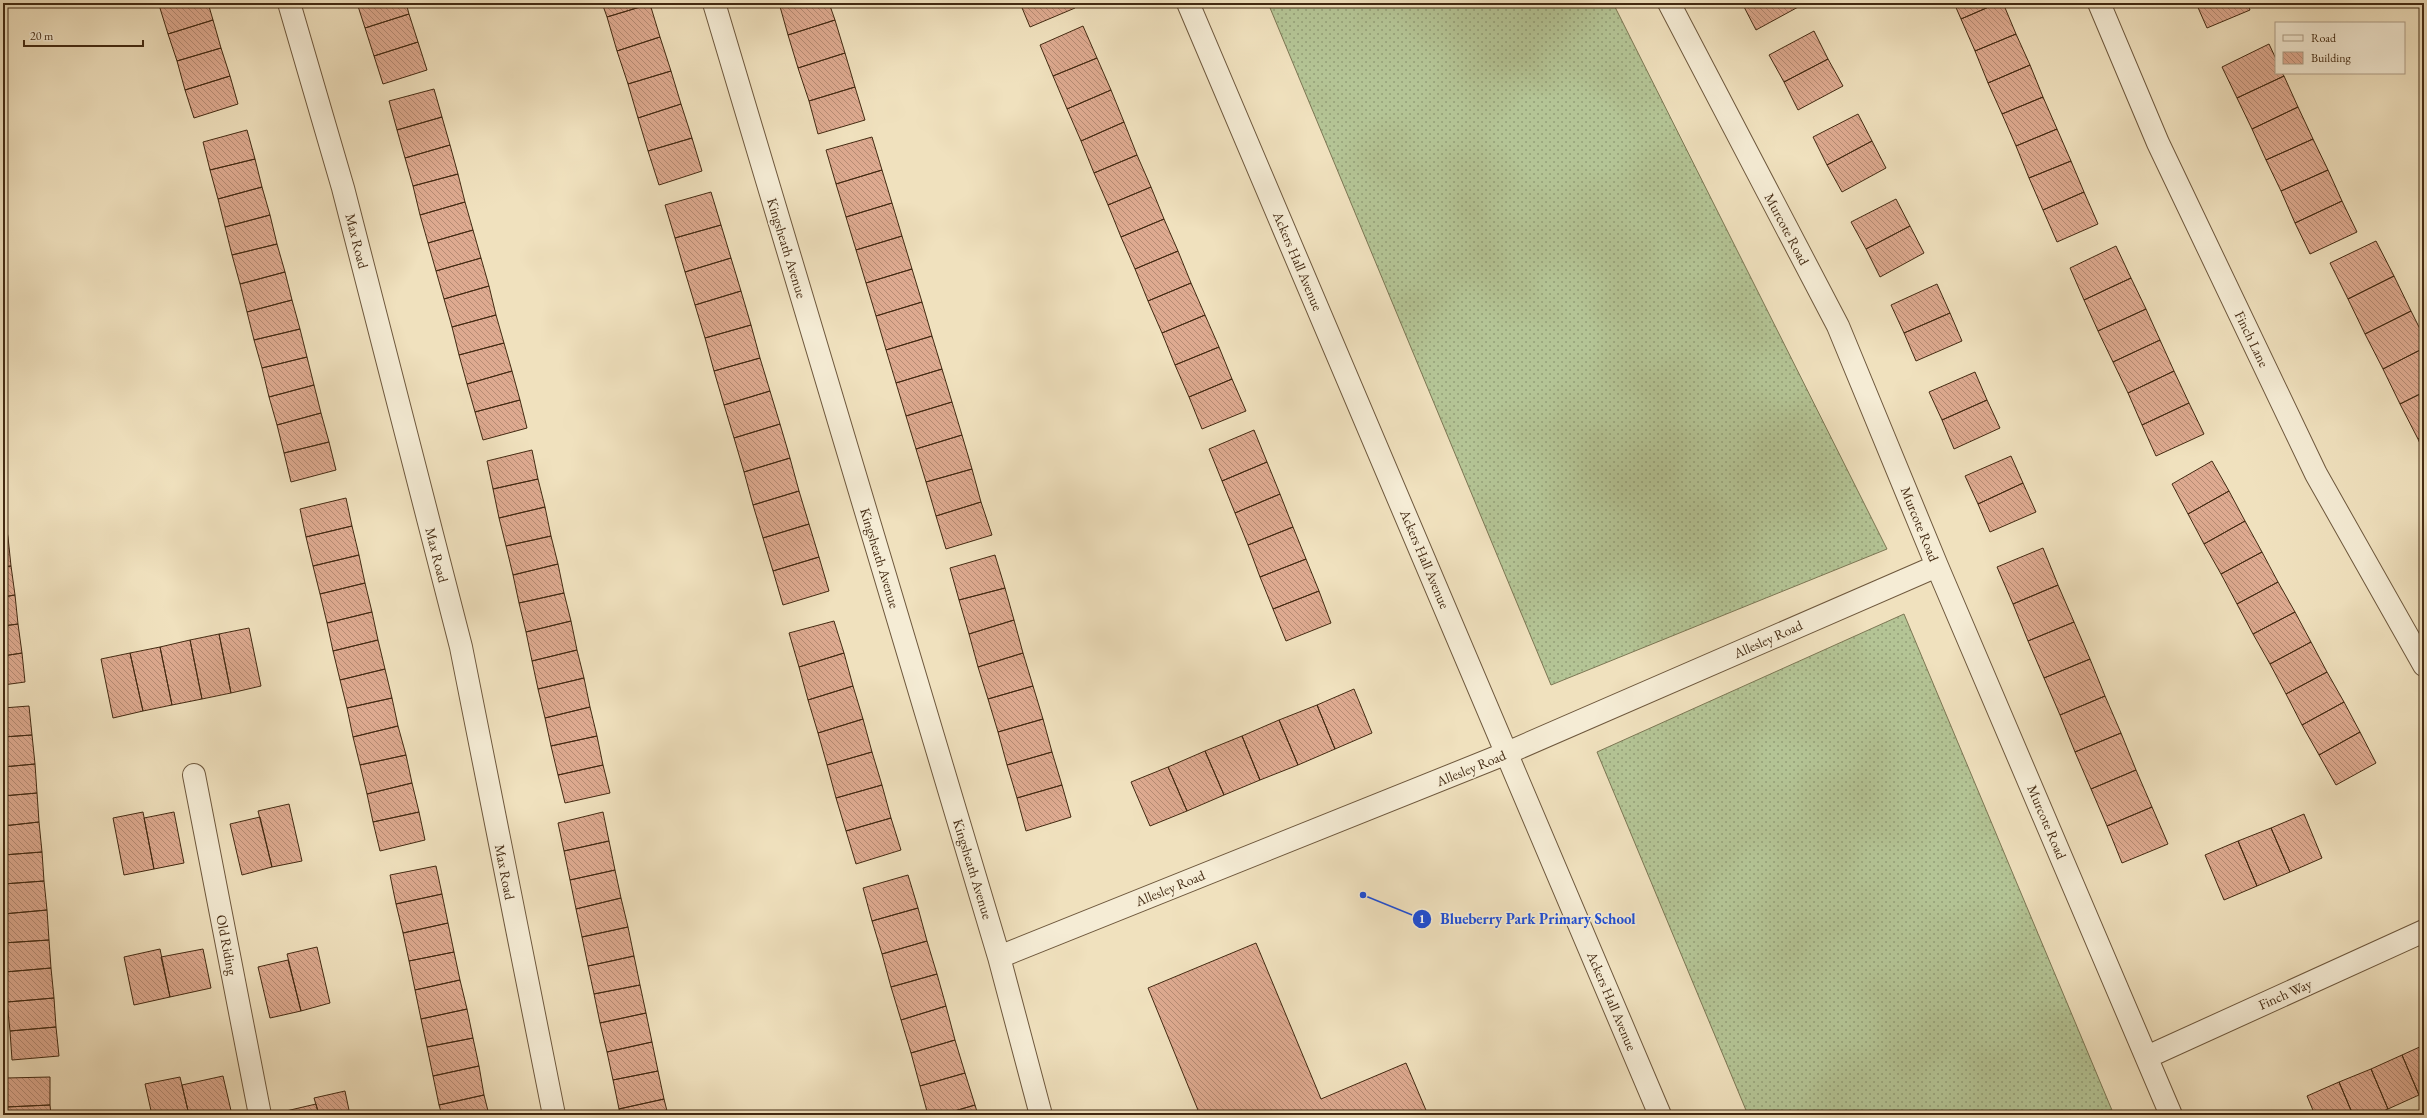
<svg xmlns="http://www.w3.org/2000/svg" width="2427" height="1118" viewBox="0 0 2427 1118" font-family="'EB Garamond',serif">
<defs>
<pattern id="grass-dots" width="8" height="8" patternUnits="userSpaceOnUse"><rect width="8" height="8" fill="#b4c495"/><path d="M2 2h.1M6 6h.1" fill="none" stroke="#949f78" stroke-width="1.8" stroke-linecap="round"/></pattern>
<pattern id="building-back-hatch" width="6" height="6" patternUnits="userSpaceOnUse"><rect width="6" height="6" fill="#deaa90"/><path d="M-1 5l2 2M0 0l6 6M5-1l2 2" fill="none" stroke="#b68b74"/></pattern>
</defs>
<rect width="100%" height="100%" fill="#f0e1be"/>
<filter id="stains"><feTurbulence type="fractalNoise" baseFrequency=".005" numOctaves="4"/><feColorMatrix values="0 0 0 0 .2 0 0 0 0 .09 0 0 0 0 .02 0 0 0 .5 -.17"/></filter>
<radialGradient id="worn" r=".72"><stop offset=".6" stop-color="#630" stop-opacity="0"/><stop offset="1" stop-color="#630" stop-opacity=".3"/></radialGradient>
<!-- grass -->
<path fill="url(#grass-dots)" stroke="#7c7754" d="M1268 3H1613L1887 549 1551 685Z
M1904 614 2114 1115H1748L1597 752Z"/>
<!-- building -->
<path fill="url(#building-back-hatch)" stroke="#432a12" d="M167 3H208L213 20 168 34 159 5Z
M357 3H406L409 14 365 28Z
M602 3H650V4L607 17Z
M779 3H829L835 20 788 35Z
M1020 3H1073L1075 8 1030 27Z
M1742 3H1798L1800 6 1756 30Z
M1954 3H1998L1961 19Z
M1998 3H2003L2016 34 1975 51 1961 19Z
M2196 3H2247L2250 10 2207 28Z
M650 4 660 37 617 51 607 17Z
M409 14 418 42 374 56 365 28Z
M213 20 221 48 177 61 168 34Z
M835 20 845 53 798 68 788 35Z
M1083 26 1097 58 1053 76 1040 45Z
M1814 31 1828 59 1784 82 1769 55Z
M2016 34 2030 65 1988 83 1975 51Z
M660 37 671 71 628 84 617 51Z
M418 42 427 70 383 84 374 56Z
M2269 44 2276 59V73H2282L2284 76 2237 98 2222 67Z
M221 48 230 76 185 90 177 61Z
M845 53 855 87 809 101 798 68Z
M1097 58 1111 90 1067 109 1053 76Z
M1828 59 1843 86 1798 110 1784 82Z
M2030 65 2043 97 2002 114 1988 83Z
M671 71 681 104 638 118 628 84Z
M230 76 238 104 194 118 185 90Z
M2284 76 2298 107 2252 129 2237 98Z
M855 87 865 120 818 134 809 101Z
M434 89 442 117 397 130 389 101Z
M1111 90 1124 122 1081 141 1067 109Z
M2043 97 2057 129 2016 146 2002 114Z
M681 104 692 138 648 151 638 118Z
M2298 107 2313 139 2266 160 2252 129Z
M1858 114 1872 141 1827 165 1813 137Z
M442 117 450 145 405 158 397 130Z
M1124 122 1137 155 1094 173 1081 141Z
M2057 129 2071 161 2029 178 2016 146Z
M247 130 255 159 210 170 203 142Z
M872 137 882 170 836 184 826 150Z
M692 138 702 171 659 185 648 151Z
M2313 139 2328 170 2281 191 2266 160Z
M1872 141 1886 168 1842 192 1827 165Z
M450 145 458 174 413 186 405 158Z
M1137 155 1151 187 1108 205 1094 173Z
M255 159 262 187 218 199 210 170Z
M2071 161 2084 192 2043 210 2029 178Z
M882 170 892 203 846 217 836 184Z
M2328 170 2342 201 2295 223 2281 191Z
M458 174 465 202 420 215 413 186Z
M262 187 270 215 225 227 218 199Z
M1151 187 1164 219 1121 237 1108 205Z
M711 192 721 225 675 238 665 205Z
M2084 192 2098 224 2057 242 2043 210Z
M1896 199 1910 226 1866 249 1851 222Z
M2342 201 2357 232 2310 254 2295 223Z
M465 202 473 230 428 243 420 215Z
M892 203 902 236 856 250 846 217Z
M270 215 277 244 232 255 225 227Z
M1164 219 1178 251 1135 269 1121 237Z
M721 225 731 258 685 272 675 238Z
M1910 226 1924 253 1880 277 1866 249Z
M473 230 481 258 436 271 428 243Z
M902 236 912 269 866 283 856 250Z
M2376 241 2394 276 2348 299 2330 263Z
M277 244 285 272 240 284 232 255Z
M2116 246 2131 278 2084 300 2070 268Z
M1178 251 1191 283 1148 301 1135 269Z
M481 258 489 286 444 299 436 271Z
M731 258 741 291 695 305 685 272Z
M912 269 922 302 876 316 866 283Z
M285 272 292 300 247 312 240 284Z
M2394 276 2411 311 2365 334 2348 299Z
M2131 278 2146 309 2098 331 2084 300Z
M1191 283 1205 315 1162 333 1148 301Z
M1937 284 1950 313 1904 333 1891 305Z
M489 286 496 315 452 327 444 299Z
M741 291 751 325 705 338 695 305Z
M292 300 300 329 254 340 247 312Z
M922 302 932 336 886 350 876 316Z
M2146 309 2160 340 2113 362 2098 331Z
M2411 311 2424 337V348L2383 369 2365 334Z
M1950 313 1962 341 1916 361 1904 333Z
M496 315 504 343 459 355 452 327Z
M1205 315 1219 347 1175 365 1162 333Z
M751 325 760 358 714 371 705 338Z
M300 329 307 357 262 368 254 340Z
M932 336 942 369 896 383 886 350Z
M2160 340 2174 371 2128 393 2113 362Z
M504 343 512 371 467 384 459 355Z
M1219 347 1232 379 1189 397 1175 365Z
M2424 348V392L2400 404 2383 369Z
M307 357 314 385 269 397 262 368Z
M760 358 770 391 724 405 714 371Z
M942 369 952 402 906 416 896 383Z
M512 371 520 400 475 412 467 384Z
M2174 371 2189 403 2142 425 2128 393Z
M1975 372 1987 400 1942 420 1929 392Z
M1232 379 1246 411 1202 429 1189 397Z
M314 385 321 413 277 425 269 397Z
M770 391 780 424 734 438 724 405Z
M2424 392V436L2418 439 2400 404Z
M520 400 527 428 483 440 475 412Z
M1987 400 2000 428 1954 449 1942 420Z
M952 402 962 435 916 449 906 416Z
M2189 403 2204 434 2156 456 2142 425Z
M321 413 329 442 284 453 277 425Z
M780 424 790 458 744 472 734 438Z
M1254 430 1267 462 1222 481 1209 449Z
M962 435 972 469 926 482 916 449Z
M2424 436V453L2418 439Z
M329 442 336 470 291 482 284 453Z
M532 450 538 479 493 489 487 461Z
M2011 456 2023 483 1978 504 1965 476Z
M790 458 799 491 753 505 744 472Z
M2212 461 2229 491 2188 514 2172 484Z
M1267 462 1280 494 1235 513 1222 481Z
M972 469 981 502 936 516 926 482Z
M538 479 545 507 499 518 493 489Z
M2023 483 2036 512 1990 532 1978 504Z
M799 491 809 524 763 538 753 505Z
M2229 491 2245 521 2204 544 2188 514Z
M1280 494 1293 527 1248 545 1235 513Z
M346 498 352 526 306 537 300 509Z
M981 502 992 535 946 549 936 516Z
M545 507 551 536 506 546 499 518Z
M3 508 8 537 3 538Z
M2245 521 2262 552 2221 574 2204 544Z
M809 524 819 557 773 571 763 538Z
M352 526 359 555 313 566 306 537Z
M1293 527 1306 559 1260 577 1248 545Z
M551 536 558 564 513 575 506 546Z
M8 537 11 566 3 567V538Z
M2043 548 2058 585 2013 604 1997 567Z
M2262 552 2278 582 2237 604 2221 574Z
M359 555 365 583 320 594 313 566Z
M995 555 1005 588 959 600 950 568Z
M819 557 829 591 783 605 773 571Z
M1306 559 1319 591 1273 609 1260 577Z
M558 564 564 593 519 603 513 575Z
M11 566 15 595 3 597V567Z
M2278 582 2295 612 2253 634 2237 604Z
M365 583 372 612 327 623 320 594Z
M2058 585 2074 622 2028 641 2013 604Z
M1005 588 1014 620 969 634 959 600Z
M1319 591 1331 623 1286 641 1273 609Z
M564 593 571 621 526 632 519 603Z
M15 595 18 624 3 626V597Z
M372 612 378 640 333 651 327 623Z
M2295 612 2311 642 2270 664 2253 634Z
M1014 620 1023 653 978 667 969 634Z
M571 621 577 650 532 661 526 632Z
M834 621 844 653 799 667 789 633Z
M2074 622 2090 659 2044 678 2028 641Z
M18 624 22 653 3 656V626Z
M249 628 261 686 231 693 219 634Z
M219 634 231 693 202 699 190 640Z
M190 640 202 699 172 705 160 647Z
M378 640 385 669 340 680 333 651Z
M2311 642 2327 672 2286 694 2270 664Z
M160 647 172 705 143 711 130 653Z
M577 650 584 678 538 689 532 661Z
M22 653 25 682 3 685V656Z
M130 653 143 711 113 718 101 659Z
M844 653 853 686 808 700 799 667Z
M1023 653 1033 686 988 699 978 667Z
M2090 659 2105 696 2060 715 2044 678Z
M385 669 392 698 347 708 340 680Z
M2327 672 2344 702 2302 725 2286 694Z
M584 678 590 707 545 718 538 689Z
M853 686 863 719 818 733 808 700Z
M1033 686 1043 719 998 732 988 699Z
M1354 689 1372 733 1335 749 1317 705Z
M2105 696 2121 733 2075 752 2060 715Z
M392 698 398 726 353 737 347 708Z
M2344 702 2360 732 2319 755 2302 725Z
M1317 705 1335 749 1298 765 1279 720Z
M29 706 32 735 3 737V708Z
M590 707 597 736 551 746 545 718Z
M863 719 872 752 827 765 818 733Z
M1043 719 1052 752 1007 765 998 732Z
M1279 720 1298 765 1260 780 1242 736Z
M398 726 406 755 360 765 353 737Z
M2360 732 2376 763 2336 785 2319 755Z
M2121 733 2136 770 2091 789 2075 752Z
M32 735 35 764 3 767V737Z
M597 736 603 765 558 775 551 746Z
M1242 736 1260 780 1224 795 1205 751Z
M1205 751 1224 795 1187 811 1168 767Z
M872 752 882 785 836 798 827 765Z
M1052 752 1062 785 1017 798 1007 765Z
M406 755 412 783 367 794 360 765Z
M35 764 37 793 3 796V767Z
M603 765 610 793 565 803 558 775Z
M1168 767 1187 811 1150 826 1131 782Z
M2136 770 2152 807 2107 826 2091 789Z
M412 783 419 812 373 822 367 794Z
M882 785 891 818 846 831 836 798Z
M1062 785 1071 817 1026 831 1017 798Z
M37 793 39 822 3 826V796Z
M289 804 302 861 272 867 258 811Z
M2152 807 2168 844 2122 863 2107 826Z
M143 812 154 869 124 875 113 818Z
M174 812 184 863 154 869 144 818Z
M419 812 425 840 380 851 373 822Z
M603 812 609 841 564 851 558 823Z
M2304 814 2322 858 2290 872 2271 828Z
M260 817 272 867 242 875 230 824Z
M891 818 901 850 856 864 846 831Z
M39 822 42 852 3 855V826Z
M2271 828 2290 872 2257 886 2238 841Z
M609 841 615 870 570 880 564 851Z
M2238 841 2257 886 2224 900 2205 855Z
M42 852 44 881 3 884V855Z
M436 866 442 894 396 904 390 875Z
M615 870 621 898 576 909 570 880Z
M908 875 918 908 872 921 863 888Z
M44 881 47 910 3 914V884Z
M442 894 448 923 403 933 396 904Z
M621 898 628 927 582 937 576 909Z
M918 908 927 941 882 954 872 921Z
M47 910 49 940 3 943V914Z
M448 923 454 952 409 961 403 933Z
M628 927 634 956 588 966 582 937Z
M49 940 51 968 5 972 3 943Z
M927 941 937 974 891 987 882 954Z
M1256 943 1321 1099 1406 1063 1428 1115H1200L1148 988Z
M317 947 330 1003 301 1011 287 954Z
M160 949 170 997 134 1005 124 957Z
M203 949 211 988 170 997 161 957Z
M454 952 460 980 415 990 409 961Z
M634 956 640 985 594 994 588 966Z
M288 960 301 1011 270 1018 258 967Z
M51 968 54 998 7 1002 5 972Z
M937 974 946 1006 901 1020 891 987Z
M460 980 467 1009 421 1019 415 990Z
M640 985 646 1013 600 1023 594 994Z
M54 998 56 1027 10 1031 7 1002Z
M946 1006 955 1040 911 1053 901 1020Z
M467 1009 473 1038 427 1047 421 1019Z
M646 1013 652 1042 607 1052 600 1023Z
M56 1027 59 1056 12 1060 10 1031Z
M473 1038 479 1066 433 1076 427 1047Z
M955 1040 965 1073 920 1086 911 1053Z
M652 1042 658 1071 613 1080 607 1052Z
M2424 1045V1093L2419 1095 2402 1055Z
M2402 1055 2419 1095 2388 1109 2371 1069Z
M479 1066 484 1095 439 1105 433 1076Z
M2371 1069 2388 1109 2374 1115H2353L2339 1082Z
M658 1071 664 1099 619 1109 613 1080Z
M965 1073 975 1105 941 1115H928L920 1086Z
M223 1076 232 1115H189L182 1085Z
M50 1077V1105L6 1107V1078Z
M180 1077 189 1115H152L145 1084Z
M2339 1082 2353 1115H2315L2307 1096Z
M345 1091 350 1115H319L314 1098Z
M484 1095 489 1115H442L439 1105Z
M664 1099 668 1115H620L619 1109Z
M316 1104 319 1115H287L286 1111Z
M50 1105 51 1115H6V1107Z
M975 1105 978 1115H941Z"/>
<g fill="none" stroke-linecap="round" stroke-linejoin="round">
<!-- minor casing -->
<g stroke="#6e583d" stroke-width="24">
<path id="minor" d="M289 3 343 188 461 647 554 1115
M714 3 999 957 1041 1115
M1188 3 1660 1115
M1669 3 1838 326 1937 566 2171 1115
M194 775 260 1115
M999 957 1507 753 1937 566
M2147 1057 2424 931"/>
</g>
<!-- tertiary casing -->
<g stroke="#6e583d" stroke-width="24">
<path id="tertiary" d="M2099 3 2158 143 2316 474 2424 665"/>
</g>
<!-- minor -->
<use href="#minor" stroke="#f5ecd5" stroke-width="22"/>
<!-- tertiary -->
<use href="#tertiary" stroke="#f5ecd5" stroke-width="22"/>
</g>
<g text-anchor="middle" stroke-width="3.5" stroke-linejoin="round" paint-order="stroke">
<!-- street labels -->
<g font-size="14" fill="#432a12" stroke="#f5ecd5">
<text transform="translate(1787 229) rotate(62)" y="5">Murcote Road</text>
<text transform="translate(357 241) rotate(76)" y="5">Max Road</text>
<text transform="translate(787 248) rotate(73)" y="5">Kingsheath Avenue</text>
<text transform="translate(1298 261) rotate(67)" y="5">Ackers Hall Avenue</text>
<text transform="translate(2252 339) rotate(64)" y="5">Finch Lane</text>
<text transform="translate(1920 524) rotate(68)" y="5">Murcote Road</text>
<text transform="translate(437 555) rotate(76)" y="5">Max Road</text>
<text transform="translate(880 558) rotate(73)" y="5">Kingsheath Avenue</text>
<text transform="translate(1425 559) rotate(67)" y="5">Ackers Hall Avenue</text>
<text transform="translate(1768 639) rotate(-24)" y="5">Allesley Road</text>
<text transform="translate(1471 768) rotate(-22)" y="5">Allesley Road</text>
<text transform="translate(2047 822) rotate(67)" y="5">Murcote Road</text>
<text transform="translate(973 869) rotate(73)" y="5">Kingsheath Avenue</text>
<text transform="translate(505 872) rotate(79)" y="5">Max Road</text>
<text transform="translate(1170 888) rotate(-22)" y="5">Allesley Road</text>
<text transform="translate(227 945) rotate(79)" y="5">Old Riding</text>
<text transform="translate(2285 994) rotate(-24)" y="5">Finch Way</text>
<text transform="translate(1612 1001) rotate(67)" y="5">Ackers Hall Avenue</text>
</g>
</g>
<!-- callouts -->
<path fill="none" stroke="#1d4ed8" stroke-width="1.5" d="M1363 895L1422 919"/>
<g fill="#1d4ed8" stroke="#f5ecd5" stroke-width="1.5">
<circle cx="1363" cy="895" r="4"/>
<circle cx="1422" cy="919" r="10"/>
</g>
<g font-size="12" text-anchor="middle" font-weight="bold" fill="#fff">
<text x="1422" y="923">1</text>
</g>
<g font-size="15" text-anchor="middle" font-weight="bold" fill="#1d4ed8" stroke="#f5ecd5" stroke-width="3.5" stroke-linejoin="round" paint-order="stroke">
<text x="1538" y="924">Blueberry Park Primary School</text>
</g>
<!-- margin -->
<rect width="2427" height="1118" fill="none" stroke="#f0e1be" stroke-width="16"/>
<rect x="4" y="4" width="2419" height="1110" fill="none" stroke="#432a12" stroke-width="2"/>
<rect x="8" y="8" width="2411" height="1102" fill="none" stroke="#432a12"/>
<!-- legend -->
<rect x="2275" y="22" width="130" height="52" fill="#f5ecd5" stroke="#ae9e87"/>
<rect x="2283" y="35" width="20" height="6" fill="#f5ecd5" stroke="#ae9e87"/>
<text x="2311" y="42" font-size="12" fill="#432a12">Road</text>
<rect x="2283" y="52" width="20" height="12" fill="url(#building-back-hatch)" stroke="#ae9e87"/>
<text x="2311" y="62" font-size="12" fill="#432a12">Building</text>
<!-- scale -->
<path d="M24 40v6h119v-6" fill="none" stroke="#432a12" stroke-width="2"/>
<text x="30" y="40" font-size="12" fill="#432a12" stroke="#f5ecd5" stroke-width="3" paint-order="stroke">20 m</text>
<rect width="100%" height="100%" filter="url(#stains)"/>
<rect width="100%" height="100%" fill="url(#worn)"/>
</svg>
